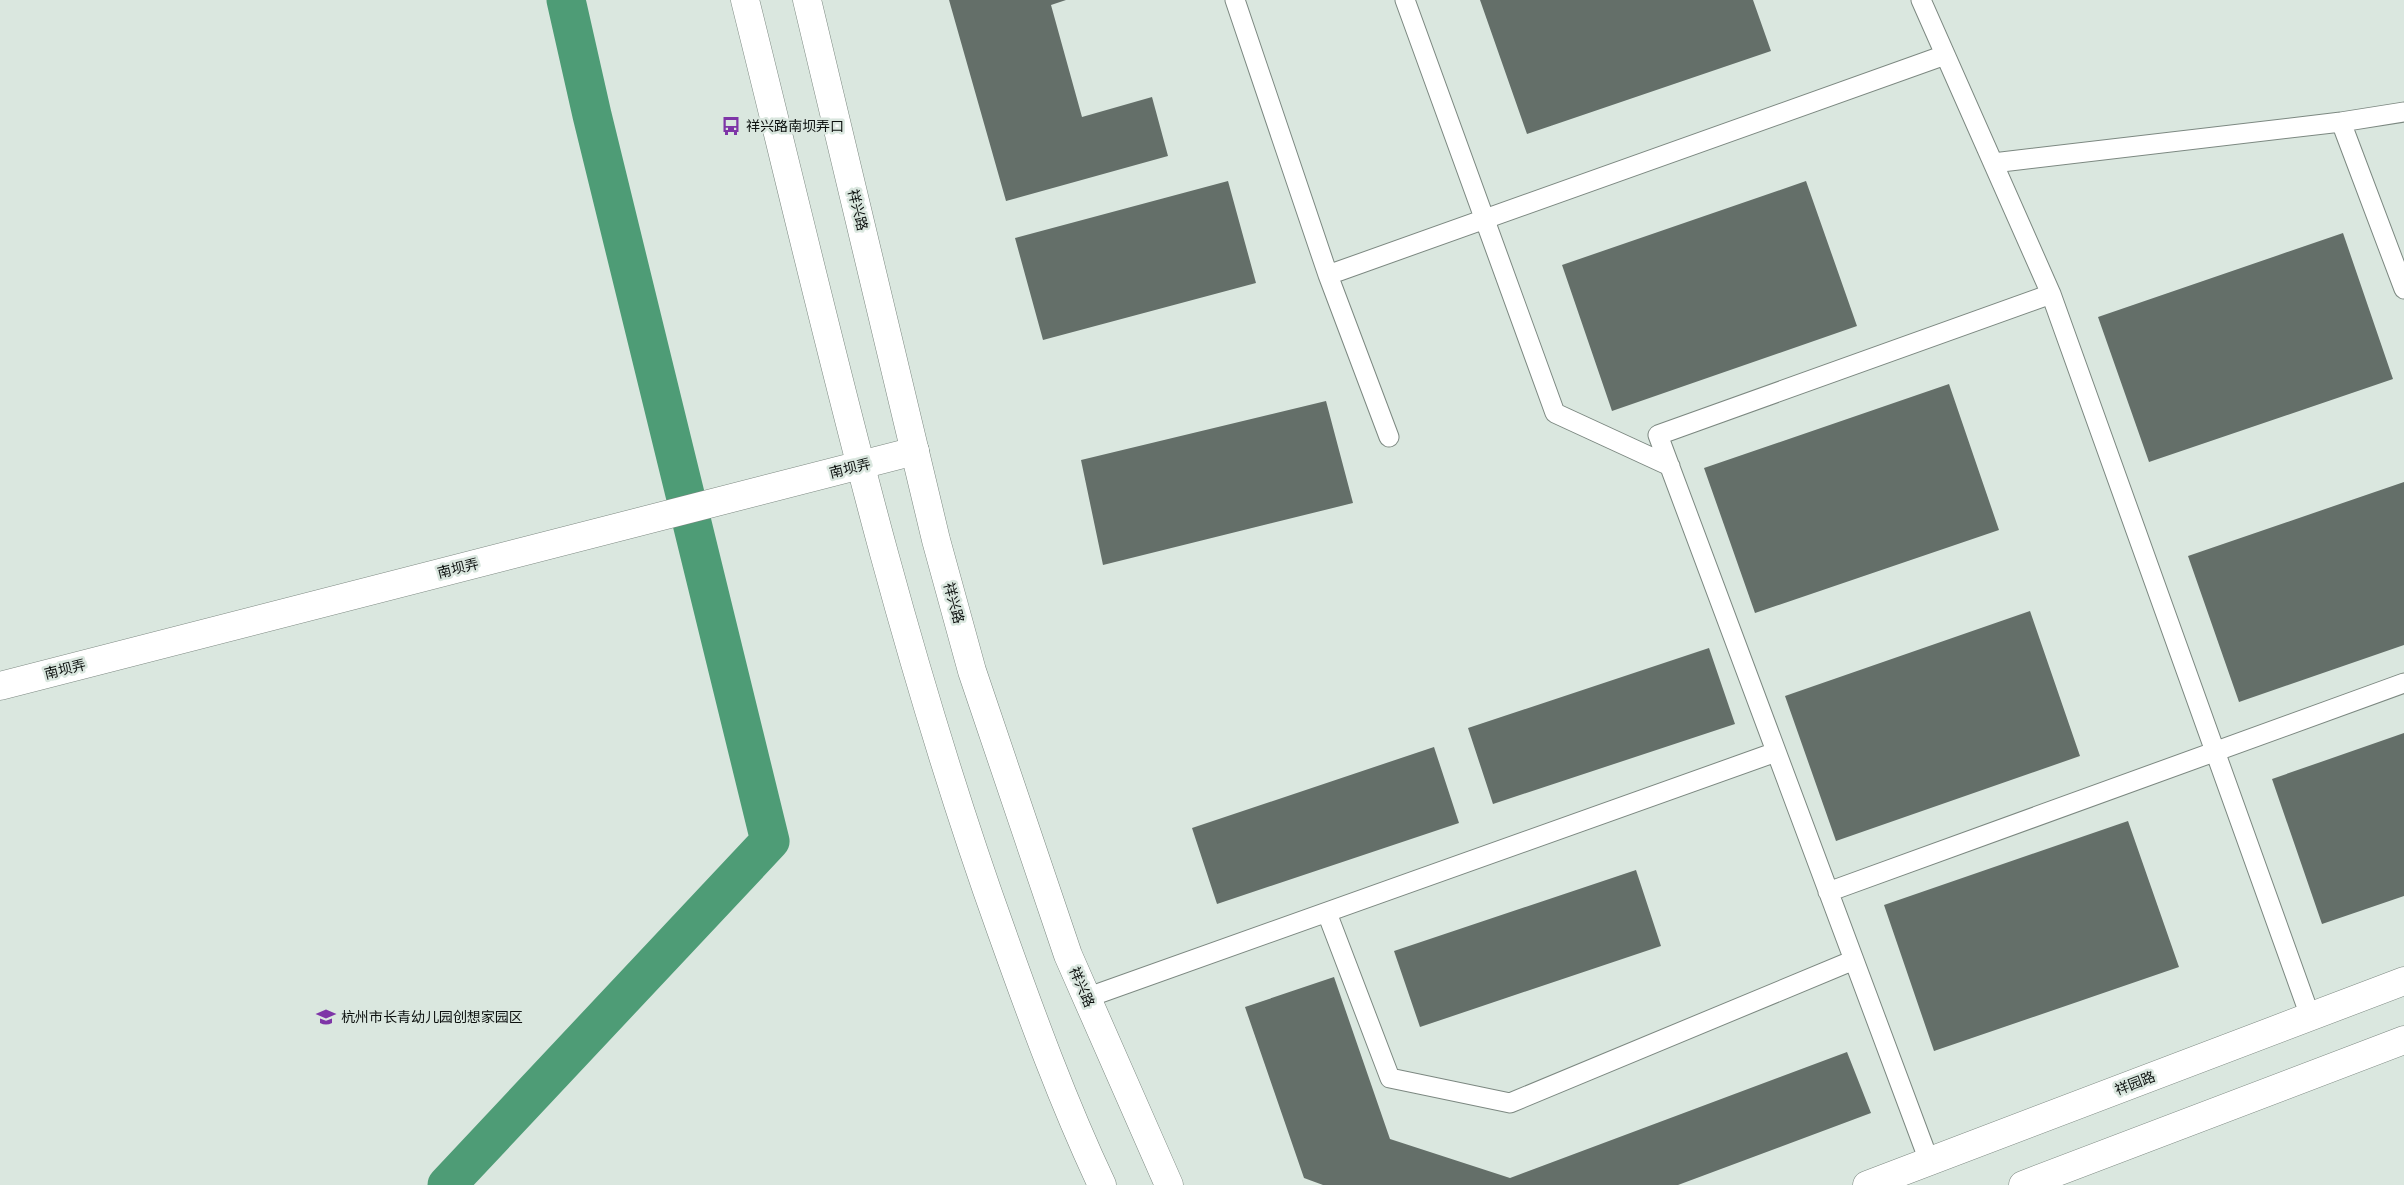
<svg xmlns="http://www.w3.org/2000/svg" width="2404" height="1185" viewBox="0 0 2404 1185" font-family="Quicksand,'Noto Sans SC',sans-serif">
<rect width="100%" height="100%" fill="#dae7df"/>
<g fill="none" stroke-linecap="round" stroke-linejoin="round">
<!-- canal -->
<path stroke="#4e9c76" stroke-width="39" d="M447 1185 770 841 592 115 566 0"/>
</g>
<!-- building -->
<path fill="#646f69" d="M949 0H1066L1051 5 1082 117 1152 97 1168 156 1006 201Z
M1480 0H1753L1771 51 1527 134Z
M1228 181 1256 283 1043 340 1015 238Z
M1806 181 1857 326 1612 411 1562 265Z
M2343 233 2393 379 2149 462 2098 317Z
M1949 384 1999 530 1755 613 1704 468Z
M1326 401 1353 503 1103 565 1081 460Z
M2404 482V645L2239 702 2188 556Z
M2030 611 2080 756 1836 841 1785 696Z
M1709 648 1735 724 1493 804 1468 728Z
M2404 733V896L2322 924 2272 779Z
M1434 747 1459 823 1217 904 1192 828Z
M2128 821 2179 967 1934 1051 1884 905Z
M1636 870 1661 946 1420 1027 1394 951Z
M1334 977 1390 1139 1510 1178 1847 1052 1871 1113 1678 1185H1323L1304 1178 1245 1007Z"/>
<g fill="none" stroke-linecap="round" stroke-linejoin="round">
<!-- service casing -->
<g stroke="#7c8881" stroke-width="21">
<path id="service" d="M1235 0 1328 275 1389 437
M1405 0 1555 413 1670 466
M1921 0 2051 294 2310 1016
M2341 122 2404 289
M1993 163 2341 122 2404 112
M1328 275 1945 55
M1828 892 2404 683
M1327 913 1390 1078 1510 1103 1854 960
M1086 998 1776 752
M1929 1161 1658 435 2051 294"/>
</g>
<!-- minor casing -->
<g stroke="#7c8881" stroke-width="29">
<path id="minor" d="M0 686 915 451"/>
</g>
<!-- tertiary casing -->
<g stroke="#7c8881" stroke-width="29">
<path id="tertiary" d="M745 0C823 312 892 627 1001 930 1032 1017 1063 1102 1102 1185
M807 0 936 540 972 671 1068 955 1169 1185"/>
</g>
<!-- secondary casing -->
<g stroke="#7c8881" stroke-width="29">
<path id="secondary" d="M1867 1185 2404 981
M2023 1185 2404 1040"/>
</g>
<!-- service -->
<use href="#service" stroke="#fff" stroke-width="19"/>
<!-- minor -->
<use href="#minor" stroke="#fff" stroke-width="28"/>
<!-- tertiary -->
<use href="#tertiary" stroke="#fff" stroke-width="28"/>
<!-- secondary -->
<use href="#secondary" stroke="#fff" stroke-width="28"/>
</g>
<!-- icons -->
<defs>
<g id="bus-bare" transform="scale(1.5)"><path d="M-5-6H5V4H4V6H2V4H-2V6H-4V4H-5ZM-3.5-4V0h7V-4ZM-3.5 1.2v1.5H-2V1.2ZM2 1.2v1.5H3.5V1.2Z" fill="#7e35a7" stroke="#dae7df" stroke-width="2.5" paint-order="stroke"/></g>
<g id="school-bare" transform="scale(1.5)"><path d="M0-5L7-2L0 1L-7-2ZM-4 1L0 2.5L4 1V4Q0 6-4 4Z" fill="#7e35a7" stroke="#dae7df" stroke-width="2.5" paint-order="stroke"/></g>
</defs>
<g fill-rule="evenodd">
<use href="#bus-bare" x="731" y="126"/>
<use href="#school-bare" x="326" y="1017"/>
</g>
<g text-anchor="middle" stroke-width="5" stroke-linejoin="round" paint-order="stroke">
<!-- poi labels -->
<g font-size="14" fill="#0c100e" stroke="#dae7df" text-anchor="start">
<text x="746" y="131">祥兴路南坝弄口</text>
<text x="341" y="1022">杭州市长青幼儿园创想家园区</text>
</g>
<!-- street labels -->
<g font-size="14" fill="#0c100e" stroke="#dae7df">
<text transform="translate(858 210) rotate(76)" y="5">祥兴路</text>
<text transform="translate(850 468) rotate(-14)" y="5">南坝弄</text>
<text transform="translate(458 568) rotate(-14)" y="5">南坝弄</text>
<text transform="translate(954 603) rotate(75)" y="5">祥兴路</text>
<text transform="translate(65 669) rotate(-14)" y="5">南坝弄</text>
<text transform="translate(1082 987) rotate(67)" y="5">祥兴路</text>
<text transform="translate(2135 1083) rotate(-21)" y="5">祥园路</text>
</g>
</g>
</svg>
